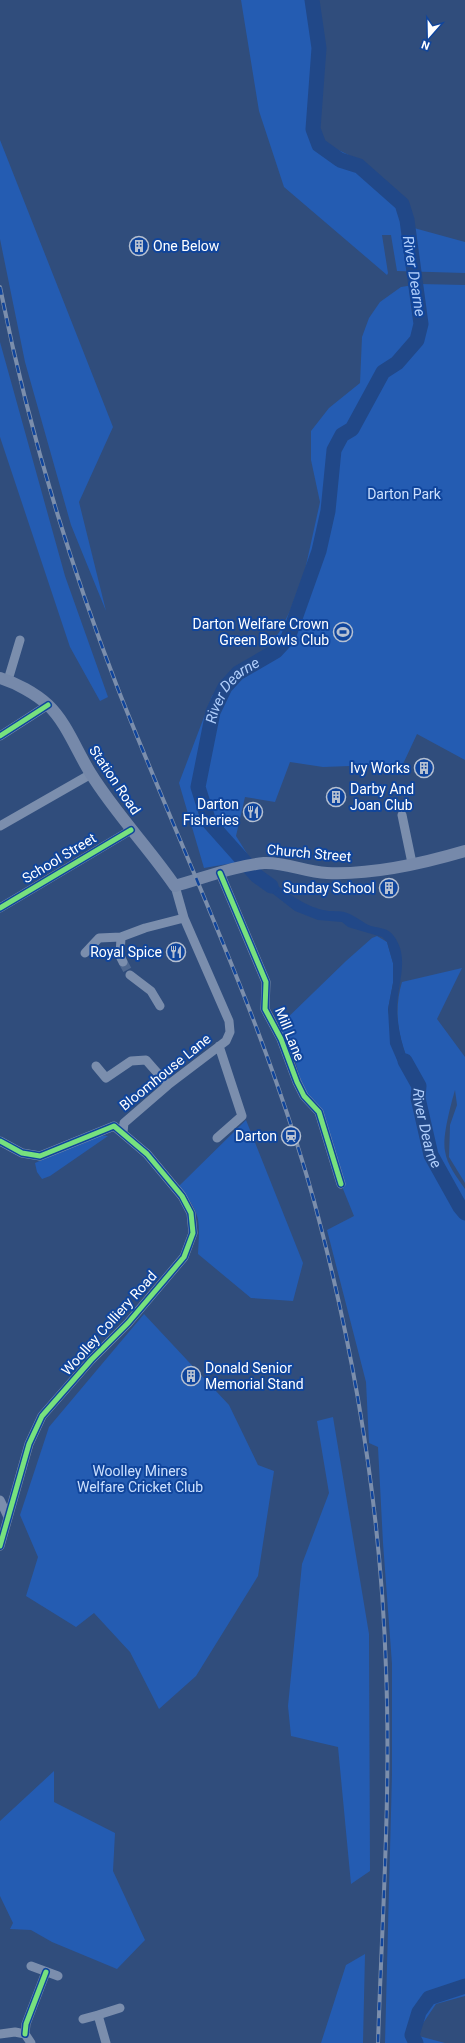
<svg xmlns="http://www.w3.org/2000/svg" width="465" height="2043" viewBox="0 0 465 2043" font-family="Roboto,sans-serif">
<rect width="100%" height="100%" fill="#304d7c"/>
<!-- green -->
<path fill="#245cb2" d="M241 0H318L325 50 319 130 326 144 363 162 407 202 414 228 465 242V273L397 271 391 235H382L388 273 387 275 284 187 259 111Z
M0 140 113 427 79 502 106 611 71 525 25 362 0 239Z
M420 284 465 285V760L417 734 403 764 323 767 290 762 275 802 245 797 236 836 251 860 204 868 179 783 212 696 230 676 267 650 280 631 290 611 305 570 320 502 311 460V431L329 408 360 383 362 337 369 318 380 302 401 287Z
M0 342 65 576 108 697 100 701 70 647 0 437Z
M377 936 387 942 393 963V983L388 1009 397 1060 412 1081 416 1077C400 1048 392 1015 402 982L462 968 437 1019 465 1057V1183L449 1157 450 1125 457 1105 455 1090C451 1104 442 1137 445 1151 447 1165 457 1177 465 1189V1996L436 2004 415 2035 445 2043H385L392 1774V1664L383 1543 378 1447 369 1443 366 1382 327 1230 354 1216 341 1184 319 1112 303 1088 293 1054 279 1026 346 961 372 938Z
M246 1120 303 1263 293 1301 251 1298 198 1254C200 1218 201 1215 179 1186Z
M97 1135 108 1136 50 1176 42 1179 37 1172 35 1163Z
M144 1314 229 1405 258 1465 274 1471 258 1576 196 1676 159 1709 130 1652 94 1613 76 1627 26 1596 38 1557 20 1515 49 1427Z
M333 1417 369 1634 370 1871 351 1884 338 1747 291 1736 288 1706 302 1564 329 1493 317 1421Z
M54 1771V1802L115 1833 113 1871 145 1940 117 1969 52 1942 31 1930 10 1929 13 1923 0 1896V1821Z
M365 1954 363 2043H321L346 1965Z"/>
<!-- water -->
<path fill="#214888" d="M265 873C275 887 307 907 323 910 331 912 340 910 347 913 356 916 363 923 371 926 379 928 388 928 393 935 412 959 395 987 397 1014 399 1036 405 1058 416 1077L412 1082 397 1060 390 1044 388 1009 393 983V963L387 942 382 937 348 927 342 922 318 920 295 911 254 879 246 875Z"/>
<g fill="none" stroke-linecap="round" stroke-linejoin="round">
<!-- river -->
<g stroke="#214888" stroke-width="15">
<path id="s1" d="M271 886 257 876 209 822 198 787 213 712 225 687 238 673 276 651 288 638 319 551 328 511 334 450 342 435 352 429 383 372 397 363 417 340 421 324 407 220 402 204 359 166 340 160 319 145 313 129 319 48 312 0"/>
<path id="s2" d="M405 1061 419 1086 418 1098 431 1155 460 1207 465 1213"/>
<path d="M416 2043 412 2035 419 2012 429 1998 465 1986"/>
</g>
<!-- street-tunnel -->
<path stroke="#4f6890" stroke-width="9" stroke-dasharray="9 4.5" stroke-linecap="butt" d="M123 962 130 975"/>
<!-- street -->
<path stroke="#7b8ead" stroke-width="9" d="M8 680 20 640
M0 736 48 705
M402 815 412 863
M0 826 91 774
M220 873 266 982 265 1009 281 1039 297 1082 304 1096 319 1112 341 1184
M0 908 131 830
M121 937 120 956 123 962
M85 953 99 938 121 937 145 928 184 918
M130 975 151 991 160 1006
M96 1066 106 1078 131 1061 146 1060 168 1085
M123 1132 124 1123 168 1085 226 1041 230 1032 229 1021 184 918 175 886
M217 1138 242 1116 219 1046
M0 1141 22 1153 40 1156 114 1126 147 1154 182 1196 191 1213 193 1233 184 1257 128 1323 91 1360 42 1416 29 1444 0 1546
M0 1500 8 1517
M31 1966 58 1976
M83 2019 98 2015
M0 2034 15 2032 25 2034 31 2043
M25 2034 26 2024 46 1972
M106 2043 98 2015 120 2008"/>
<!-- secondary -->
<path stroke="#7689aa" stroke-width="12" d="M0 678C16 683 35 693 48 705 67 723 77 752 91 774 116 814 149 848 175 886 204 878 234 866 264 863 285 862 305 872 327 873 373 875 421 864 465 851"/>
<!-- rail casing -->
<g stroke="#7b8eac" stroke-width="4">
<path id="rail" d="M0 287C27 424 68 559 118 689 185 859 265 1024 314 1201 355 1353 381 1511 386 1669 391 1794 382 1918 378 2043"/>
</g>
<!-- rail -->
<use href="#rail" stroke="#10459c" stroke-width="2.5" stroke-dasharray="8" stroke-linecap="butt"/>
<!-- cycleway casing -->
<g stroke="#10459c" stroke-width="8">
<path id="cycleway" d="M0 736 48 705
M220 873 266 982 265 1009 281 1039 297 1082 304 1096 319 1112 341 1184
M0 908 131 830
M0 1141 22 1153 40 1156 114 1126 147 1154 182 1196 191 1213 193 1233 184 1257 128 1323 91 1360 42 1416 29 1444 0 1546
M25 2034 26 2024 46 1972"/>
</g>
<!-- cycleway -->
<use href="#cycleway" stroke="#77e17e" stroke-width="5"/>
</g>
<!-- icons -->
<defs>
<g id="building-ring" transform="scale(1)"><circle r="9.5" fill="#10459c" stroke="#b7c1d1" stroke-width="1.5"/><path d="M-4-6H4V6H1V3H-1V6H-4ZM-2.5-4.3h1.7v1.8h-1.7ZM.8-4.3h1.7v1.8H.8ZM-2.5-1h1.7V.8h-1.7ZM.8-1h1.7V.8H.8Z" fill="#b7c1d1"/></g>
<g id="stadium-ring" transform="scale(1)"><circle r="9.5" fill="#10459c" stroke="#b7c1d1" stroke-width="1.5"/><path d="M0-5a6.5 5 0 1 0 0 10a6.5 5 0 1 0 0-10ZM-3.5-1.8h7v3.6h-7Z" fill="#b7c1d1"/></g>
<g id="restaurant-ring" transform="scale(1)"><circle r="9.5" fill="#10459c" stroke="#b7c1d1" stroke-width="1.5"/><path d="M-5-6h1v4h1v-4h1v4h1v-4h1v5L-1.5 .5V6h-2V.5L-5-1ZM5-6V6H3V1.5H1.5Q1.5-4 5-6Z" fill="#b7c1d1"/></g>
<g id="station-ring" transform="scale(1)"><circle r="9.5" fill="#10459c" stroke="#b7c1d1" stroke-width="1.5"/><path d="M-3-6H3Q5-6 5-4V2Q5 4 3 4L4.5 6H3L1.5 4h-3L-3 6H-4.5L-3 4Q-5 4-5 2V-4Q-5-6-3-6ZM-3.5-4v3h7v-3ZM-3.5 1v1.5H-2V1ZM2 1v1.5H3.5V1Z" fill="#b7c1d1"/></g>
</defs>
<g fill-rule="evenodd">
<use href="#building-ring" x="139" y="246"/>
<use href="#stadium-ring" x="343" y="632"/>
<use href="#building-ring" x="424" y="768"/>
<use href="#building-ring" x="336" y="797"/>
<use href="#restaurant-ring" x="253" y="812"/>
<use href="#building-ring" x="389" y="888"/>
<use href="#restaurant-ring" x="176" y="952"/>
<use href="#station-ring" x="291" y="1136"/>
<use href="#building-ring" x="191" y="1376"/>
</g>
<g text-anchor="middle" stroke-width="4" stroke-linejoin="round" paint-order="stroke">
<!-- poi labels -->
<g font-size="14" fill="#fff" stroke="#10459c" text-anchor="end">
<text x="153" y="251" text-anchor="start">One Below</text>
<text x="329" y="629">Darton Welfare Crown<tspan x="329" dy="16">Green Bowls Club</tspan></text>
<text x="410" y="773">Ivy Works</text>
<text x="350" y="794" text-anchor="start">Darby And<tspan x="350" dy="16">Joan Club</tspan></text>
<text x="239" y="809">Darton<tspan x="239" dy="16">Fisheries</tspan></text>
<text x="375" y="893">Sunday School</text>
<text x="162" y="957">Royal Spice</text>
<text x="277" y="1141">Darton</text>
<text x="205" y="1373" text-anchor="start">Donald Senior<tspan x="205" dy="16">Memorial Stand</tspan></text>
</g>
<!-- park labels -->
<g font-size="14" fill="#cce0fe" stroke="#10459c">
<text x="404" y="499">Darton Park</text>
<text x="140" y="1476">Woolley Miners<tspan x="140" dy="16">Welfare Cricket Club</tspan></text>
</g>
<!-- street labels -->
<g font-size="14" fill="#fff" stroke="#10459c">
<text transform="translate(115 780) rotate(56)" y="5">Station Road</text>
<text transform="translate(309 853) rotate(5)" y="5">Church Street</text>
<text transform="translate(59 858) rotate(-31)" y="5">School Street</text>
<text transform="translate(290 1034) rotate(68)" y="5">Mill Lane</text>
<text transform="translate(165 1072) rotate(-39)" y="5">Bloomhouse Lane</text>
<text transform="translate(109 1323) rotate(-48)" y="5">Woolley Colliery Road</text>
</g>
<!-- water labels -->
<g font-size="15" font-style="italic" fill="#b0cefb" stroke="#10459c">
<text transform="translate(414 276) rotate(81)" y="5">River Dearne</text>
<text dy="5" stroke="none"><textPath href="#s1" startOffset="232">River Dearne</textPath></text>
<text dy="5" stroke="none"><textPath href="#s2" startOffset="72">River Dearne</textPath></text>
</g>
</g>
<!-- north arrow -->
<g transform="translate(429 36) rotate(200)" stroke="#10459c" stroke-width="3" paint-order="stroke">
<path d="M0-3L7 15L0 10L-7 15Z" fill="#ffffff"/>
<text y="-6" font-size="11" font-weight="bold" text-anchor="middle" fill="#ffffff">N</text>
</g>
</svg>
